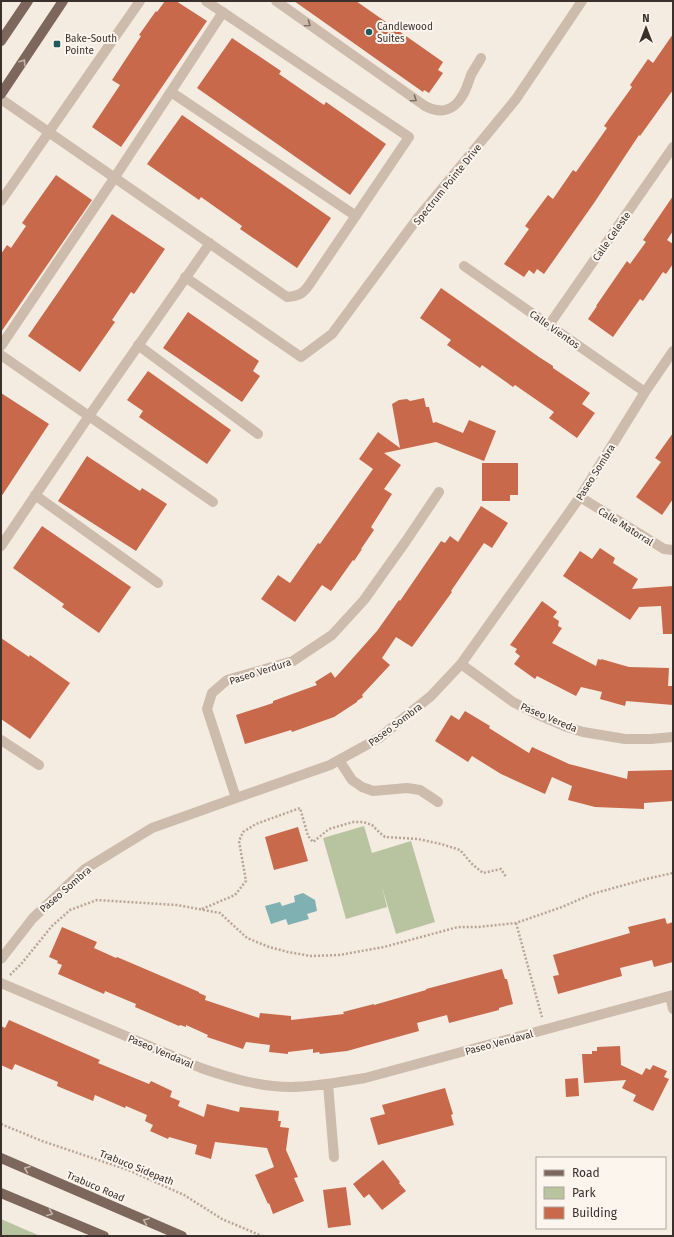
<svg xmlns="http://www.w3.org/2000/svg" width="674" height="1237" viewBox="0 0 674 1237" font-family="'Fira Sans',sans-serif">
<rect width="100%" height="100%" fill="#f4ebe1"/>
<!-- green -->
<path fill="#b8c4a0" d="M364 826 372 853 411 841 435 922 396 934 382 887 387 907 346 919 323 838Z
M1 1219 40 1236H1Z"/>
<!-- water -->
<path fill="#7fb0b2" d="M303 893 315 900 317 911 307 914 309 919 288 925 286 919 271 924 265 906 280 902 282 906 295 902 294 896Z"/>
<!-- building -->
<path fill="#c8694b" d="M165 1H176L207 21 121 147 92 127 120 85 112 80 141 36 139 35 156 11 157 12Z
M294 1H356L443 62 438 70 443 73 429 93 424 90 423 92Z
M673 34V90L640 136 639 135 594 203 544 274 537 269 534 274 529 270 524 277 504 264 529 229 525 226 548 195 553 199 573 170 576 172 607 128 604 126 632 87 630 85 648 59 653 63Z
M232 38 281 71 279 74 324 105 326 102 386 144 350 195 197 88Z
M182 115 331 218 297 268 240 229 242 226 201 197 199 200 147 164Z
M56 175 92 200 1 332V254L7 245 11 248 26 226 22 223Z
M673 196V231L667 240 673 244V264L666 274 663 272 643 301 640 299 613 337 588 319 597 306H596L627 261 630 264 646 242 643 240Z
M112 214 165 249 134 294 131 292 112 320 115 322 80 372 28 336Z
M441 288 539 357 553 366V368L590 393 582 404 595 413 577 438 549 418 554 412 515 385 513 387 482 365 480 368 447 345 451 340 420 318Z
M188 312 259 361 253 371 260 376 242 402 163 348Z
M148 371 231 430 207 464 139 417 143 411 127 400Z
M1 393 49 424 1 497Z
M424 398 426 407H429L433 423 436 422 463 433 469 420 496 431 484 461 436 442 384 453 401 465 384 489 392 494 371 527 374 530 361 549H362L354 561 353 560 331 591 322 585 295 622 261 599 278 575 290 583 318 543 320 544 373 469 359 459 378 432 400 448 392 404 399 400 407 399 410 401Z
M673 433V499L662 515 636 497 661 462 655 458Z
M87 456 140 491 142 488 167 504 136 551 58 501Z
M482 463H518V495H510V501H482Z
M481 506 508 523 492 548 484 543 451 591 452 592 412 647 396 637 382 658 390 665 362 695 363 697 357 701V702L334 717 292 732 291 730 245 744 236 715 273 703V701L317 685 315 682 331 672 335 678 377 631 399 600 400 601 441 541 445 543 450 536 458 542Z
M42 526 131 587 99 633 62 607 64 604 13 568Z
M600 548 615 558 613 563 638 579 632 589 673 586V634H663L661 606 639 607 630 620 563 576 580 551 592 559Z
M542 601 557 612 553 617 559 621 558 626 562 628 552 643 596 666 598 659 601 660V659L629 667 669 668 668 686H673V705L626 701 625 706 600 699 602 692 581 687 576 696 537 676 535 679 514 664 520 656 515 652 517 649 510 645Z
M1 638 29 657 30 655 70 683 30 739 1 719Z
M465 711 490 726 489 728 529 753 532 747 569 764 627 779 628 771 672 770 673 801 644 803V809L595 807 568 800 572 786 552 777 545 794 501 774 472 756 468 762 435 741 451 715 459 720Z
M298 827 308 861 274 870 265 837Z
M665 918 667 924 673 922V962L654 967 652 960 620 968 622 976 558 994 553 976 559 975 553 955 630 933 628 927Z
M62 927 97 942 94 948 116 958 117 957 199 992V993L206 996 205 1000 259 1018 260 1013 291 1016V1020L344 1014 343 1012 374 1004V1005L426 990V989L502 969 505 979H507L513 1004 499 1008V1010L449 1023 447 1015 417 1023 419 1031 347 1051 320 1054 319 1052 313 1053V1049L288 1052V1054L269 1052 270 1045 246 1042 243 1049 207 1037 208 1035 186 1025V1027L180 1025 179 1026 135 1007 136 1004 105 991 104 994 58 974 62 965 57 963 58 961 49 957Z
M9 1020 100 1060 98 1063 149 1084 151 1081 172 1091 170 1097 180 1101 178 1106 204 1117 207 1104 239 1112 240 1107 279 1111 278 1121H281L280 1127 289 1128 286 1150 298 1177 294 1178 304 1201 273 1214 269 1203 268 1204 255 1175 274 1167 267 1148 215 1142 211 1159 195 1154 197 1145 169 1137 168 1139 150 1131 153 1125 145 1121 147 1115 126 1106 125 1108 95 1095 93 1101 57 1086 58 1082 15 1064 12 1070 1 1065V1026L5 1028Z
M620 1046 621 1065 642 1075 646 1068 650 1070 653 1065 667 1071 664 1077 669 1079 653 1111 633 1101 636 1095 622 1088 626 1080 584 1083 582 1054H592V1051H597V1047Z
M578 1078 579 1096 566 1097 565 1079Z
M445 1088 453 1114 451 1115 454 1125 378 1145 370 1118 385 1114 382 1105Z
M383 1160 400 1182 399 1183 406 1191 382 1210 369 1194 364 1198 353 1184Z
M346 1187 351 1225 328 1228 323 1190Z"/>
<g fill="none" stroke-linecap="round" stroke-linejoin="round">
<!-- path -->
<path stroke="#b9a596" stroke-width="2.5" stroke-dasharray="2 2" stroke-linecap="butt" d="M202 909 235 895 246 881 239 841 243 832 256 824 300 808 308 836 313 842 329 829 353 822H363L372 825 380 833 385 837 418 839 441 844 460 850 472 864 483 873 501 869 506 877
M516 923 542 1017
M10 975 22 963 52 926 70 910 97 900 177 905 220 913 247 938 269 947 288 952 311 956 339 955 384 947 458 927H478L516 923 562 907 592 894 646 879 673 873
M1 1124 42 1141 128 1170 184 1195 222 1219 262 1236"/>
<!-- minor -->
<path stroke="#cdbbac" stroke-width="10" d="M276 1 425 106C443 115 455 110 464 93 467 87 469 81 471 75 474 69 478 64 481 58
M171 92 356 216
M1 99 287 297C298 296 303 294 309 285L409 137 206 1
M1 201 140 1
M464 266 645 392
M185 277 301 357 332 334 417 219 516 99 582 1
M549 325 673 147
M138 345 258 434
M1 346 115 177 223 12
M1 355 213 502
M35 495 158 583
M580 497 664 549 673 550
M1 546 89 416 210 243
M461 664 513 702 543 717 564 726 583 732 625 739H651L673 737
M1 740 39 765
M339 760 352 780 362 787 373 791 407 788 420 790 438 802
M236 798 207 709 212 693 227 680 293 661 332 635 364 600 406 541 439 492
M1 959 33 918 85 869 152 828 236 798 330 765 379 738 431 696 461 664 580 497 645 392 673 351
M1 983 201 1068C230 1078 260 1087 291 1087 316 1087 340 1082 365 1078L673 995
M670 996 673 1009
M328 1084 334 1157"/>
<!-- major -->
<path stroke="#7d675c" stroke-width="10" d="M1 41 28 1
M1 94 63 1
M1 1158 182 1236
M1 1193 104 1236"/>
</g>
<!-- one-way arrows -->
<defs><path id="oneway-chevron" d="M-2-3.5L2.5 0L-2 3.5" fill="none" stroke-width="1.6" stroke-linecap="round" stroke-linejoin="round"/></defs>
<g stroke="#7d6f65">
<use href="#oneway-chevron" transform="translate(308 24) rotate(35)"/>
<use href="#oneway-chevron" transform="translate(414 99) rotate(35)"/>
</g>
<g stroke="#c2b5ac">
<use href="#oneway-chevron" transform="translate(23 62) rotate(-56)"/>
<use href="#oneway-chevron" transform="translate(27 1169) rotate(-157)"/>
<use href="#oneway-chevron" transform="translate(50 1213) rotate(23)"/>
<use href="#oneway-chevron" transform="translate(146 1221) rotate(-157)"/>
</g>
<!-- markers -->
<g fill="#1f5a5e" stroke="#fbf5ee" stroke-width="1.5">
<circle cx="369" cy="32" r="4"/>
<rect x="53" y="40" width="8" height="8" rx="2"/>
</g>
<g text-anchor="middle" stroke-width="4" stroke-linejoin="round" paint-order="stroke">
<!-- poi labels -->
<g font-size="10" fill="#3b302b" stroke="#fbf5ee" text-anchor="start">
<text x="377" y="30">Candlewood<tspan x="377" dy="12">Suites</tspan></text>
<text x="65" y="42">Bake-South<tspan x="65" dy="12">Pointe</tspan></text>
</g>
<!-- street labels -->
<g font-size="10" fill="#3b302b" stroke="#fbf5ee">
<text transform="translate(447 184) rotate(-51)" y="4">Spectrum Pointe Drive</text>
<text transform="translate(611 236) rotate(-55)" y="4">Calle Celeste</text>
<text transform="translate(555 329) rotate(35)" y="4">Calle Vientos</text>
<text transform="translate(595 472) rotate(-58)" y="4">Paseo Sombra</text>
<text transform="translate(626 526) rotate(32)" y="4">Calle Matorral</text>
<text transform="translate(260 671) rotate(-18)" y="4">Paseo Verdura</text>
<text transform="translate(549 717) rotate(23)" y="4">Paseo Vereda</text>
<text transform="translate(395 724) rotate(-37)" y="4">Paseo Sombra</text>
<text transform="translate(65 889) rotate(-41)" y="4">Paseo Sombra</text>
<text transform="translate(499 1042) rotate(-15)" y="4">Paseo Vendaval</text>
<text transform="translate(161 1051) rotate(23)" y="4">Paseo Vendaval</text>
<text transform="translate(137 1167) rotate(22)" y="4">Trabuco Sidepath</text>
<text transform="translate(96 1186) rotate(23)" y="4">Trabuco Road</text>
</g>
</g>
<!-- border -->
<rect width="674" height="1237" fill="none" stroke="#3b302b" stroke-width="4"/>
<!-- legend -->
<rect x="536" y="1157" width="130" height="72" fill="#fbf5ee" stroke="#aea6a0"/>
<rect x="544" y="1170" width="20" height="6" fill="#7d675c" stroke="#aea6a0"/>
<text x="572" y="1177" font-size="12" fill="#3b302b">Road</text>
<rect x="544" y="1187" width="20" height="12" fill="#b8c4a0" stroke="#aea6a0"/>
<text x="572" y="1197" font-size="12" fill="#3b302b">Park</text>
<rect x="544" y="1207" width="20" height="12" fill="#c8694b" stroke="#aea6a0"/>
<text x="572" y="1217" font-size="12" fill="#3b302b">Building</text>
<!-- north arrow -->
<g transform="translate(646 28)" stroke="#fbf5ee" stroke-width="3" paint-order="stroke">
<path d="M0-3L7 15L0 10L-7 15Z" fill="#3b302b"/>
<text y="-6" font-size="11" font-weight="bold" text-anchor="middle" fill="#3b302b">N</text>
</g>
</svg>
